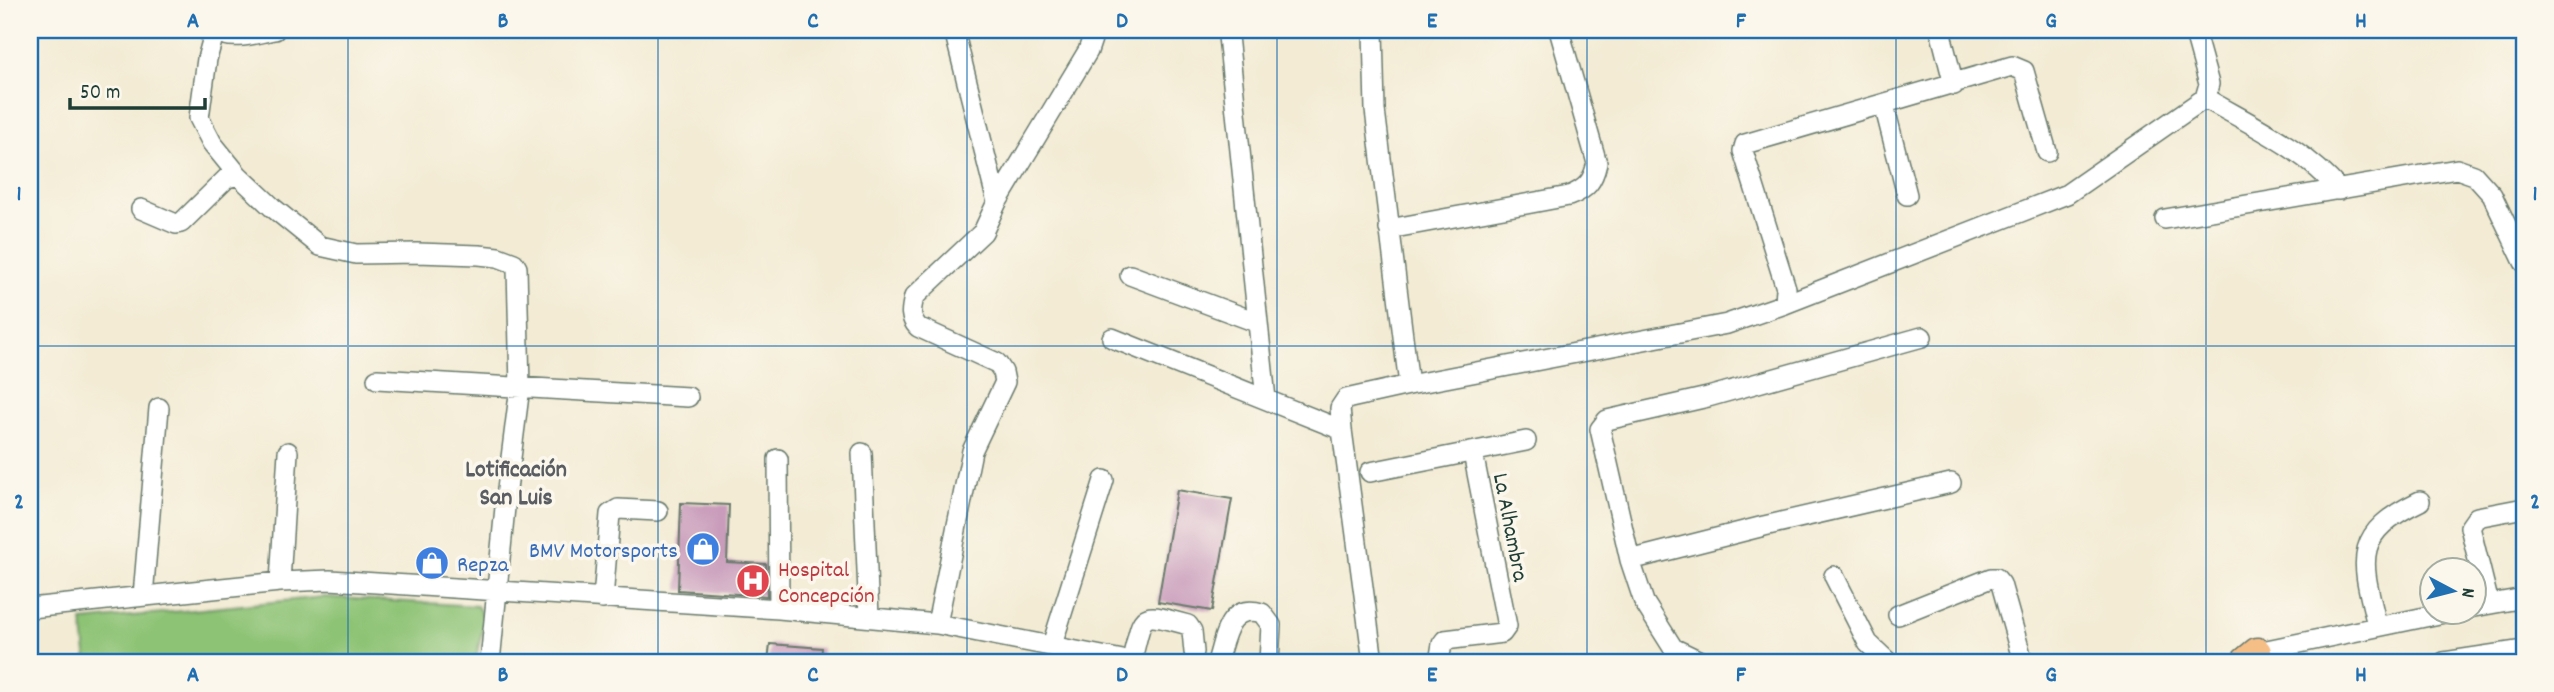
<svg xmlns="http://www.w3.org/2000/svg" width="2554" height="692" viewBox="0 0 2554 692" font-family="Dekko,sans-serif">
<rect width="100%" height="100%" fill="#fbf7ec"/>
<filter id="ink" filterUnits="userSpaceOnUse"><feTurbulence type="fractalNoise" baseFrequency=".0143" numOctaves="2"/><feDisplacementMap in="SourceGraphic" scale="14" xChannelSelector="R" yChannelSelector="G"/><feConvolveMatrix kernelMatrix="1 2 1 2 8 2 1 2 1" color-interpolation-filters="sRGB"/></filter>
<filter id="wash" filterUnits="userSpaceOnUse"><feTurbulence type="fractalNoise" baseFrequency=".00686" numOctaves="4" result="noise"/><feDisplacementMap in="SourceGraphic" scale="28" xChannelSelector="R" yChannelSelector="G"/><feGaussianBlur stdDeviation="1.57" result="paint"/><feColorMatrix in="noise" values="0 0 0 0 0 0 0 0 0 0 0 0 0 0 0 0 0 1.4 0 .05"/><feComposite in="paint" operator="in"/></filter>
<g filter="url(#wash)">
<rect width="100%" height="100%" fill="#f3ebd4"/>
<!-- green -->
<path fill="#8dc375" stroke="#568054" stroke-width="2" d="M323 597 477 606 485 619 475 662H87L82 621Z"/>
<g id="blocks">
<!-- building -->
<path fill="#c99cbb" d="M1177 490 1232 499 1212 611 1158 602Z
M681 503 729 505 727 562 766 564 767 596 678 590Z
M770 644 822 648 821 662H768Z"/>
</g>
</g>
<g filter="url(#ink)">
<use href="#blocks" fill-opacity="0" stroke="#697a6c" stroke-width="2"/>
<g fill="none" stroke-linecap="round" stroke-linejoin="round">
<!-- minor casing -->
<g stroke="#697a6c" stroke-width="22">
<path id="minor" d="M215 30 207 59 199 118 212 143 238 175
M954 30 997 202
M1373 30 1375 110 1409 385
M1940 30 1954 85
M215 31C232 42 257 33 275 30
M1228 36 1266 399
M2205 98C2251 125 2305 149 2339 190
M1884 105 1907 195
M141 209 176 224 181 223 227 178 238 175 272 207 320 246 356 254 417 253 479 255 498 257 514 263 517 268 520 387 506 497 490 662
M2165 219 2457 169 2474 175 2492 195 2524 262
M1389 229 1569 196C1587 189 1593 181 1597 163L1559 30
M1130 275 1256 322
M1785 304 1786 288 1743 151 1745 144 2012 66 2024 71 2047 152
M1112 338 1342 430
M377 379 688 397
M862 453 869 617
M778 459 779 609
M1370 472 1526 441
M1630 560 1764 526 1951 483
M1834 576 1868 643 1888 662
M280 582 288 452
M143 596 159 408
M603 599 610 514 618 509 658 511
M2489 604 2470 527 2477 517 2524 508
M2474 607 2524 598
M30 608 280 582 330 580 779 609 937 624 1133 662
M1898 615 1991 578H1996L2001 584 2023 662
M937 624 972 451 1005 382 1003 372 997 363 918 327C909 317 911 310 914 297L983 232 997 202 1088 51 1095 30
M2377 625C2361 560 2351 534 2420 501
M1052 645 1104 480
M2257 652 2449 612
M1131 662C1145 613 1135 610 1188 625L1192 631 1194 652
M1217 662C1225 637 1228 603 1262 613L1271 625 1269 662
M1373 662 1342 430 1340 408 1346 399 1409 385 1727 324 1785 304 2067 194 2205 98 2209 84 2194 30
M1439 662 1442 644 1445 640 1502 633 1507 626 1473 453
M1702 662 1673 648 1644 602 1630 560 1600 429 1607 420 1708 397 1922 337
M2444 662 2524 650"/>
</g>
<!-- highway casing -->
<g stroke="#697a6c" stroke-width="31">
<path id="highway" d="M2245 662 2257 652"/>
</g>
<!-- path -->
<path stroke="#697a6c" stroke-width="3.5" stroke-dasharray="2 5" stroke-linecap="butt" d="M2212 662 2224 660"/>
<!-- minor -->
<use href="#minor" stroke="#fff" stroke-width="19"/>
<!-- highway -->
<use href="#highway" stroke="#f6be87" stroke-width="28"/>
</g>
</g>
<!-- grid -->
<path fill="none" stroke="#1f6fb2" stroke-width="2" stroke-opacity="0.55" d="M348 30V662M658 30V662M967 30V662M1277 30V662M1587 30V662M1896 30V662M2206 30V662M30 346H2524"/>
<!-- icons -->
<defs>
<g id="shop-disc" transform="scale(1.75)"><circle r="9.5" fill="#3f7fe0" stroke="#fbf7ec"/><path d="M-5-2.5h2.3a2.7 3.5 0 0 1 5.4 0H5L5.5 6h-11ZM-1.5-2.5h3a1.5 2.3 0 0 0-3 0Z" fill="#fff"/></g>
<g id="hospital-disc" transform="scale(1.75)"><circle r="9.5" fill="#e0444e" stroke="#fbf7ec"/><path d="M-5-5h3v3.5h4V-5h3V5h-3V1.5h-4V5h-3Z" fill="#fff"/></g>
</defs>
<g fill-rule="evenodd">
<use href="#shop-disc" x="703" y="549"/>
<use href="#shop-disc" x="432" y="563"/>
<use href="#hospital-disc" x="753" y="581"/>
</g>
<g text-anchor="middle" stroke-width="7" stroke-linejoin="round" paint-order="stroke">
<!-- street labels -->
<g font-size="23" fill="#1f3d34" stroke="#fbf7ec">
<text transform="translate(1512 527) rotate(79)" y="8">La Alhambra</text>
</g>
<!-- shop labels -->
<g font-size="23" fill="#366cbe" stroke="#fbf7ec" text-anchor="end">
<text x="678" y="557">BMV Motorsports</text>
<text x="457" y="571" text-anchor="start">Repza</text>
</g>
<!-- health labels -->
<g font-size="23" fill="#be3a42" stroke="#fbf7ec" text-anchor="start">
<text x="778" y="576">Hospital<tspan x="778" dy="26">Concepción</tspan></text>
</g>
<!-- neighbourhood labels -->
<g font-size="24" font-weight="bold" fill="#5a5e63" stroke="#fbf7ec">
<text x="516" y="476">Lotificación<tspan x="516" dy="28">San Luis</tspan></text>
</g>
</g>
<!-- margin -->
<rect width="2554" height="692" fill="none" stroke="#fbf7ec" stroke-width="77"/>
<!-- north arrow -->
<g transform="translate(2453 591) rotate(97)"><circle r="33" fill="#fbf7ec" stroke="#a3ada2" stroke-width="2"/>
<path d="M0-5L12 26L0 18L-12 26Z" fill="#1f6fb2"/>
<text y="-10" font-size="19" font-weight="bold" text-anchor="middle" fill="#1f3d34">N</text>
</g>
<!-- scale -->
<path d="M70 98v10h135v-10" fill="none" stroke="#1f3d34" stroke-width="3.5"/>
<text x="80" y="98" font-size="21" fill="#1f3d34" stroke="#fbf7ec" stroke-width="5" paint-order="stroke">50 m</text>
<rect x="38" y="38" width="2478" height="616" fill="none" stroke="#1f6fb2" stroke-width="2.5"/>
<g font-size="23" text-anchor="middle" font-weight="bold" fill="#1f6fb2">
<text x="193" y="27">A</text>
<text x="503" y="27">B</text>
<text x="813" y="27">C</text>
<text x="1122" y="27">D</text>
<text x="1432" y="27">E</text>
<text x="1741" y="27">F</text>
<text x="2051" y="27">G</text>
<text x="2361" y="27">H</text>
<text x="19" y="200">1</text>
<text x="2535" y="200">1</text>
<text x="19" y="508">2</text>
<text x="2535" y="508">2</text>
<text x="193" y="681">A</text>
<text x="503" y="681">B</text>
<text x="813" y="681">C</text>
<text x="1122" y="681">D</text>
<text x="1432" y="681">E</text>
<text x="1741" y="681">F</text>
<text x="2051" y="681">G</text>
<text x="2361" y="681">H</text>
</g>
</svg>
